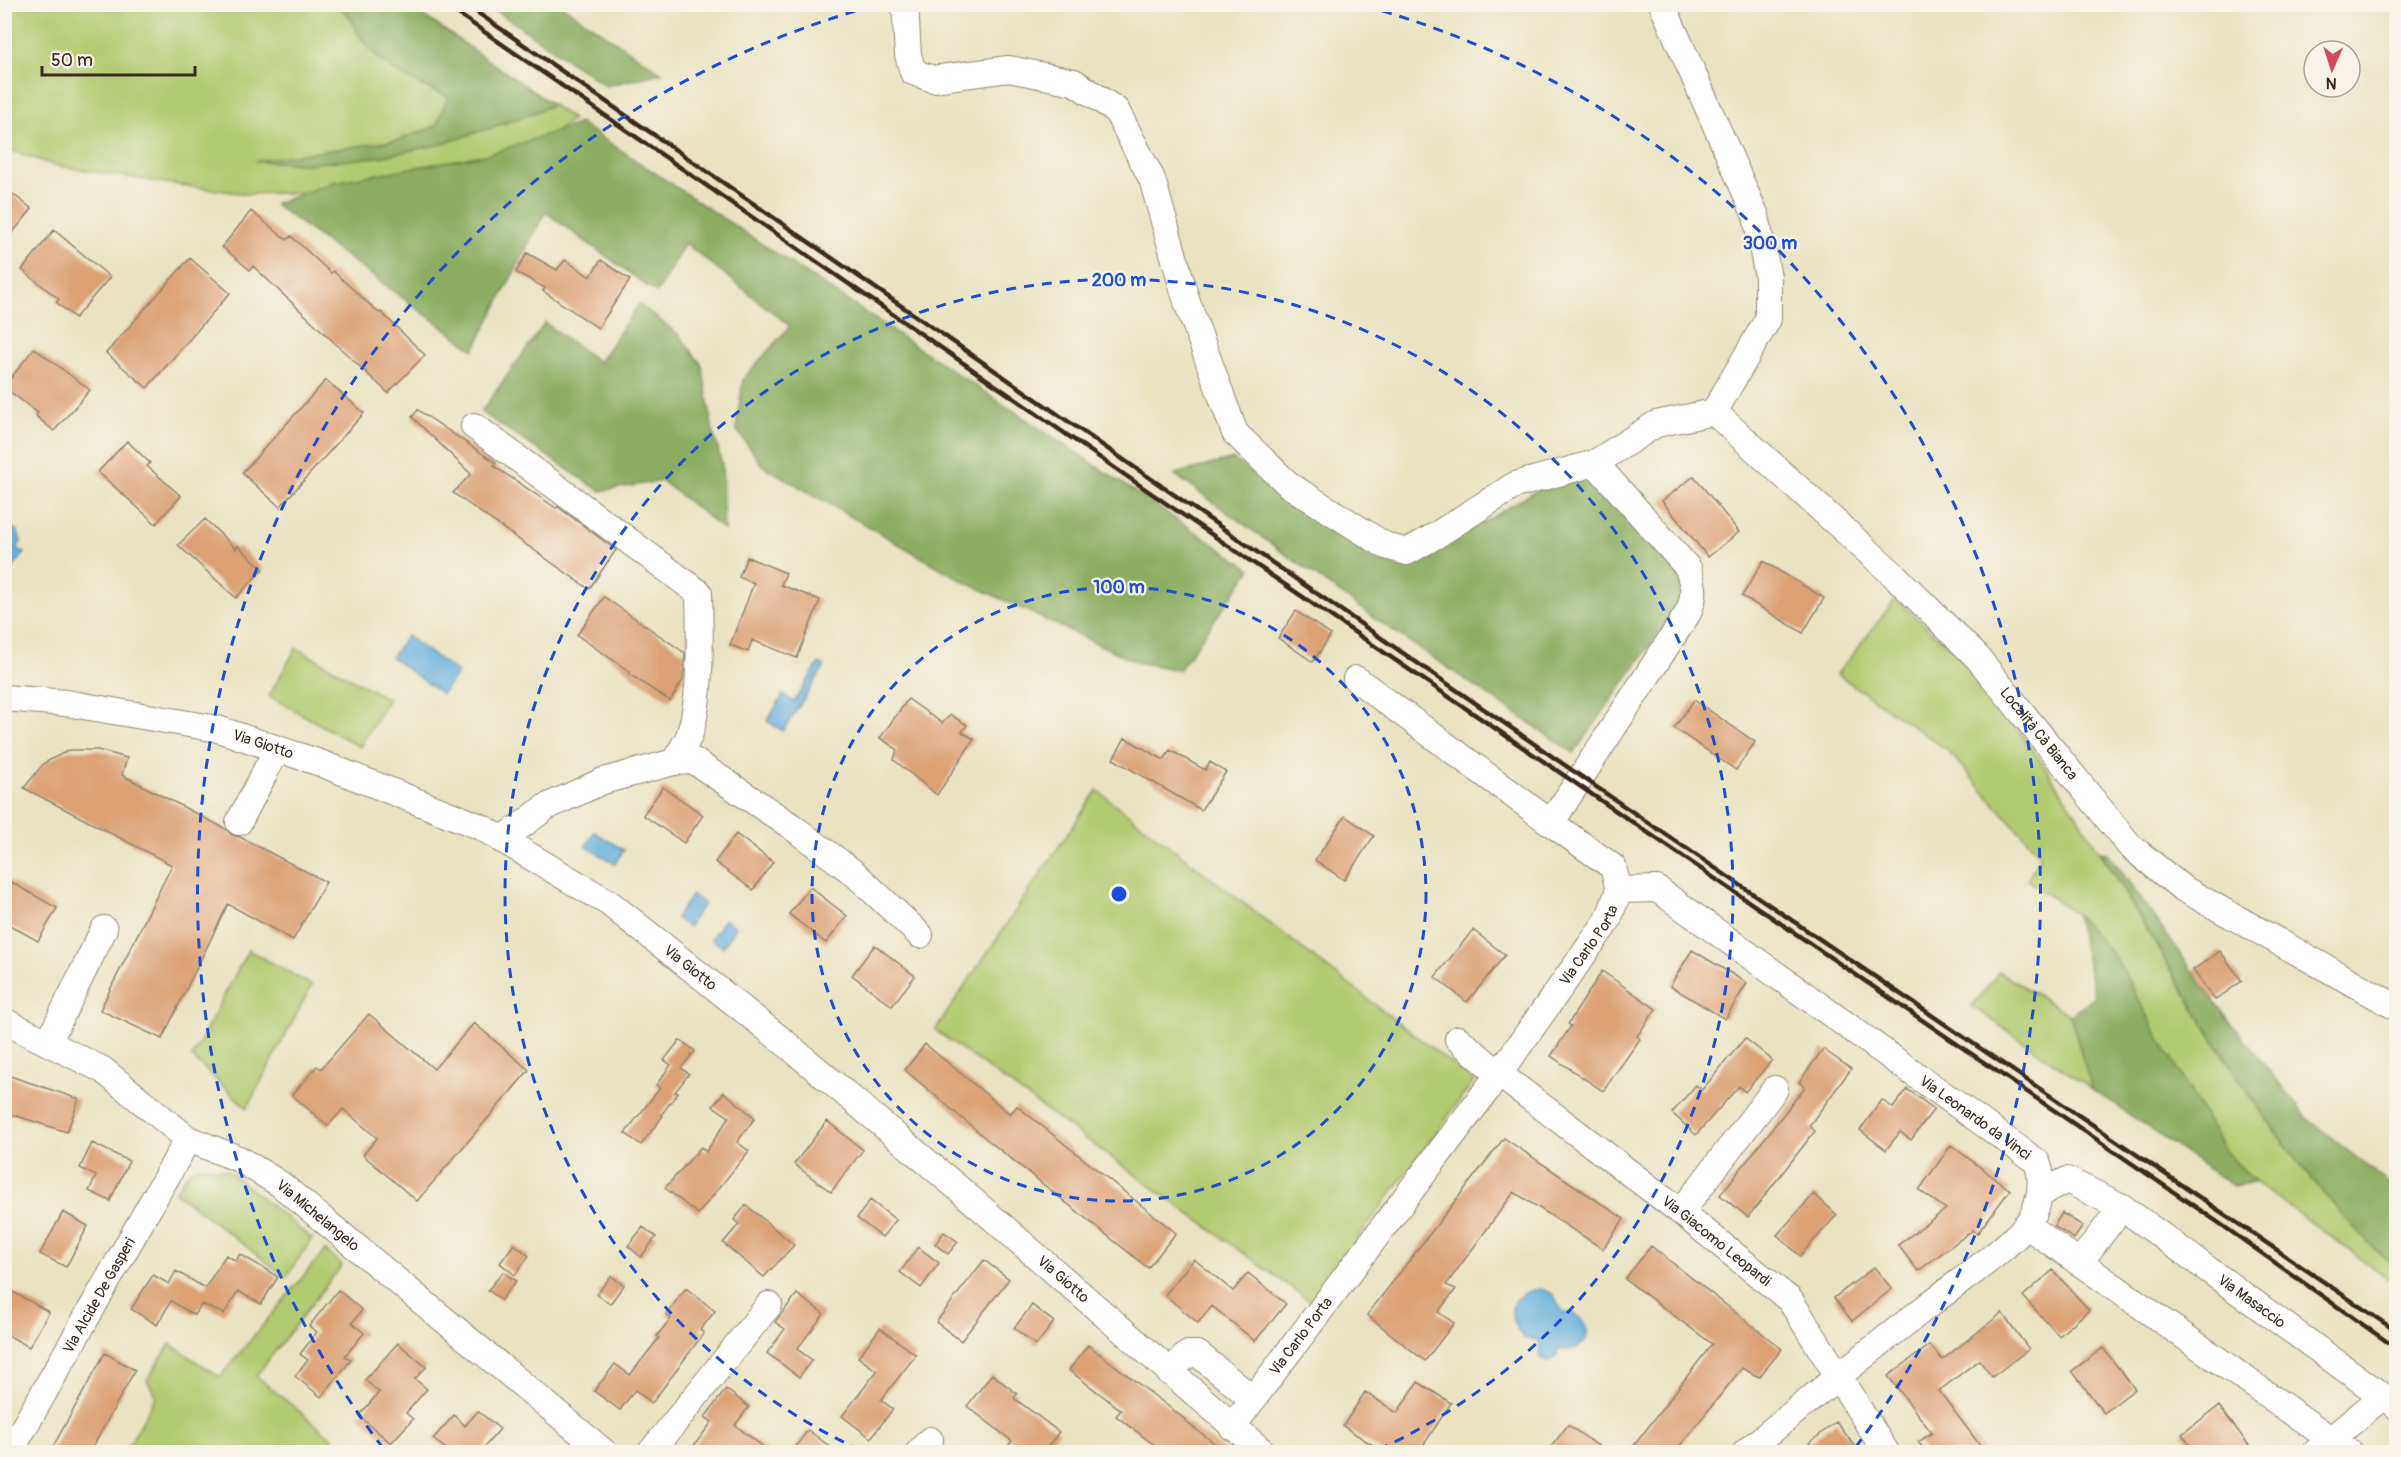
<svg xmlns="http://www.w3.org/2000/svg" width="2401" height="1457" viewBox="0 0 2401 1457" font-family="Pangolin,sans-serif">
<rect width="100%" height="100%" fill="#f7f3e8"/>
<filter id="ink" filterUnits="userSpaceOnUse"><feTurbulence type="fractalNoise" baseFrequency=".0167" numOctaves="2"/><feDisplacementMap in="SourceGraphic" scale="12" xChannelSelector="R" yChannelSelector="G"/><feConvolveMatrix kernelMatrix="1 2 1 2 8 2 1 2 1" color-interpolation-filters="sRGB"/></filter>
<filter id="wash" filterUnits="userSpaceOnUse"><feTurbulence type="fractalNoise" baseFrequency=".008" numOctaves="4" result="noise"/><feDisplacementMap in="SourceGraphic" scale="24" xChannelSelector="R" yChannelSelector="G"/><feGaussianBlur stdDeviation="1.35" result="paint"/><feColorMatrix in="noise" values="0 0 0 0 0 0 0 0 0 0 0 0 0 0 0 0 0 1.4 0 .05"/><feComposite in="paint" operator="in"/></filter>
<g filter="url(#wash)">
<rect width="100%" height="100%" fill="#e9e3c2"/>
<!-- green -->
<path fill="#b2ca6f" stroke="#767a46" stroke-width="1.5" d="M5 5H408L573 119 542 142 335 192 247 194 172 184 53 165 5 148Z
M1896 599C1919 621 1945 641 1966 664 2129 852 2211 1099 2396 1269V1284L2255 1182 2225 1151 2161 1041 2117 960 2076 914 2027 880 2041 856 1947 750 1837 674Z
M296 648 388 699 360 747 269 696Z
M1097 790 1474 1081 1311 1302 935 1030Z
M248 950 312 985 247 1108 192 1057Z
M1999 972 2070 1015 2092 1089 1972 1006Z
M199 1166 227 1170 312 1239 286 1277 175 1192 190 1170Z
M325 1250 342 1265 256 1376 333 1439 326 1452H125L156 1396 147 1380 170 1344 220 1377Z"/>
<!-- forest -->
<path fill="#8dae62" stroke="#646c40" stroke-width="1.5" d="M337 5H408L553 105 520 118 442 144 379 157 307 164 255 161 399 140 436 126 448 97C418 84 388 72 366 45 354 31 354 16 337 5Z
M488 5H561L662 73 606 86Z
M580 123 1251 569 1179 670 1136 662 963 581 763 466 736 429 743 379 790 326 685 243 657 293 545 212 474 350 274 204 333 182 490 154Z
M639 304 679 335 702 365 713 431 722 464 724 530 662 481 600 491 481 412 545 323 599 362Z
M1233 459 1374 560 1398 567 1421 560 1547 484 1578 479 1602 486 1677 568 1682 586 1680 603 1574 753 1380 622 1174 474Z
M2101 852 2108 853 2216 1004 2308 1119 2396 1189V1269C2270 1153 2189 997 2101 852Z
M2076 914 2117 960 2161 1041 2225 1151 2255 1182 2233 1186 2092 1089 2070 1015 2095 997Z"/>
<!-- water -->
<path fill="#63b0dd" stroke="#4f6d7e" stroke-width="1.5" d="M5 522 17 531 21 541 17 549 25 553 8 573 5 570Z
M407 636 458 673 442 694 391 657Z
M819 663 825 666 783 731 767 721 783 695 794 702Z
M594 832 624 850 615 864 586 846Z
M692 895 704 903 688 927 676 918Z
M724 919 736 927 723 947 711 939Z
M1541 1289 1553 1294 1563 1312C1599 1314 1593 1356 1558 1349L1557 1356 1550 1362 1543 1361 1540 1357 1539 1340 1524 1338C1503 1315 1510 1292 1541 1289Z"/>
<g id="blocks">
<!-- building -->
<path fill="#dca072" d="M4 187 32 209 4 243Z
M251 211 287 240 291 236 331 273 333 271 379 313 381 312 425 355 388 393 253 266 250 270 222 247Z
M54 230 110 277 75 318 56 302 59 299 22 270Z
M527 253 557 270 565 260 590 277 601 260 630 280 598 328 543 291 545 288 516 272Z
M190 258 230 293 147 388 106 353Z
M34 348 90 390 54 431 36 416 38 413 4 387Z
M326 380 364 413 280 507 242 473Z
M418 410 496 463 494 466 556 508 558 507 616 550 589 589 453 493 471 474 412 417Z
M127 441 150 463 147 466 181 496 156 524 98 472Z
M1694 476 1739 532 1708 557 1662 501Z
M205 519 236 549 238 546 263 569 236 598 178 545Z
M747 557 786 573 781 585 820 600 797 658 752 640 748 652 730 645 754 583 739 577Z
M1763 561 1824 598 1803 633 1742 596Z
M604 597 685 653 683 680 670 701 629 674 630 672 577 635Z
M1296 611 1331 635 1313 662 1278 638Z
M908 699 942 723 951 715 967 725 962 732 974 739 937 795 894 760 897 749 880 738Z
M1694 700 1755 742 1736 770 1674 728Z
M1125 738 1164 760 1170 750 1205 770 1210 762 1226 772 1201 810 1113 759Z
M69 750H98L127 758 122 775 226 829 232 835 240 837 326 882 293 940 228 904 162 1039 100 1010 172 865 24 788 44 763Z
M663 787 703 815 684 843 643 815Z
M1345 816 1374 836 1344 880 1315 860Z
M736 834 773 862 753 890 715 862Z
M4 878 57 908 38 941 4 922Z
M810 887 847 916 826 943 789 914Z
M1473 930 1505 955 1467 1002 1435 977Z
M875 945 915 976 892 1006 852 975Z
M1692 950 1747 983 1725 1019 1670 986Z
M2220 951 2242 981 2215 1000 2193 970Z
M1602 971 1656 1009 1637 1036 1640 1039 1603 1091 1551 1056 1571 1026 1568 1024Z
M369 1014 434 1069 474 1023 529 1070 417 1201 363 1155 377 1138 343 1109 328 1126 292 1095 317 1066 321 1069Z
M1745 1038 1772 1060 1745 1092 1739 1086 1696 1135 1672 1113 1696 1085 1702 1090Z
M680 1040 695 1051 681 1068 689 1074 675 1092 678 1093 661 1115 663 1116 641 1145 625 1133 660 1088 656 1085 671 1065 664 1060Z
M925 1044 1010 1114 1017 1106 1176 1233 1148 1268 989 1141 905 1070Z
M1823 1049 1851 1069 1809 1126 1815 1131 1748 1217 1720 1195 1805 1087 1799 1082Z
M4 1074 79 1099 67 1132 4 1112Z
M1907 1089 1934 1109 1911 1140 1900 1132 1886 1150 1860 1130 1882 1100 1893 1108Z
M724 1092 755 1118 737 1142 749 1151 698 1214 665 1188 701 1147 706 1152 729 1117 713 1106Z
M827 1121 863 1150 831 1192 794 1164Z
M1504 1138 1624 1219 1603 1249 1514 1192 1446 1285 1456 1289 1438 1312 1454 1323 1425 1361 1367 1315Z
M92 1143 129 1161 110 1201 89 1191 96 1176 80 1168Z
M1951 1145 2010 1190 1977 1234 1973 1230 1918 1271 1898 1245 1946 1209 1919 1190Z
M1814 1194 1837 1215 1800 1256 1777 1235Z
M870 1200 896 1220 882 1237 857 1218Z
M746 1205 794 1245 764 1277 723 1243 739 1224 734 1220Z
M63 1212 88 1226 66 1267 40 1254Z
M2062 1213 2083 1226 2074 1239 2054 1226Z
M643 1227 656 1237 641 1257 628 1246Z
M944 1232 958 1242 948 1254 935 1244Z
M514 1244 529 1256 515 1275 500 1263Z
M1651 1246 1782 1349 1759 1377 1742 1368 1675 1452H1629L1712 1344 1625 1279Z
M918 1247 939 1263 921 1288 900 1272Z
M240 1254 278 1277 261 1304 238 1291 224 1314 202 1304 194 1315 171 1301 157 1325 131 1309 153 1275 169 1284 176 1271 205 1288 226 1255 236 1261Z
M1194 1259 1233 1291 1248 1273 1286 1304 1255 1341 1212 1306 1198 1323 1165 1295Z
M984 1260 1009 1279 961 1341 936 1322Z
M1874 1267 1892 1289 1852 1321 1834 1298Z
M2053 1270 2089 1310 2059 1336 2023 1296Z
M503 1272 516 1281 501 1300 488 1290Z
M611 1276 624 1285 610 1304 597 1294Z
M4 1287 49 1312 29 1347 4 1333Z
M686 1288 715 1311 700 1330 704 1333 652 1403 635 1390 620 1410 594 1391 615 1364 630 1375 659 1338 657 1336 671 1318 666 1314Z
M338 1290 362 1310 352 1323 364 1333 345 1356 351 1360 321 1397 295 1376 308 1360 300 1354 317 1332 309 1326Z
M797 1294 824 1314 797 1349 812 1360 799 1377 767 1353 785 1329 775 1322Z
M1032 1305 1054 1322 1036 1345 1014 1328Z
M2002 1313 2029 1349 1992 1377 1979 1360 1939 1391 1985 1452H1926L1918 1442 1932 1433 1888 1376 1930 1345 1942 1360Z
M880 1328 916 1355 881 1400 893 1409 871 1438 842 1416 877 1371 858 1357Z
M398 1343 426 1367 415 1379 427 1389 406 1413 413 1419 391 1443 359 1416 379 1392 365 1380Z
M1088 1345 1186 1420 1185 1421 1226 1452H1164L1116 1416 1121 1410 1069 1370Z
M2103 1348 2135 1389 2104 1413 2072 1371Z
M105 1353 135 1370 90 1452H50Z
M992 1374 1017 1394 1014 1398 1059 1432 1044 1452H1003L1012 1441 967 1406Z
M1418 1382 1451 1403 1419 1452H1383L1343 1426 1365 1392 1397 1413Z
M726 1389 749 1407 735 1425 770 1452H689L712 1422 705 1417Z
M2219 1406 2254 1452H2195L2182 1434Z
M478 1411 500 1429 480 1452H450L433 1439 454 1415 465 1426Z
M1836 1422 1860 1452H1817L1809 1443Z
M1568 1425 1607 1452H1547Z
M808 1430 837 1452H791Z"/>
</g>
</g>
<g filter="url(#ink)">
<use href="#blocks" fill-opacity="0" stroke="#928670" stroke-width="1.5"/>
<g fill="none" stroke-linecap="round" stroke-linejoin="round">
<!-- minor casing -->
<g stroke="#928670" stroke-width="28">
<g id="minor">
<path d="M905 4 908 55 913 72 933 79 1009 69 1074 82 1116 110 1152 179 1187 302 1235 433 1289 485 1386 546 1407 552 1435 536 1515 485 1595 463 1656 424 1714 412 1768 319V277L1756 216 1662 4"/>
<path id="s1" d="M1714 412 1895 576 1977 657 2130 846 2182 888 2396 1007"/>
<path d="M474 426 699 593C700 633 702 694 690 733 687 743 679 753 674 762"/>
<path d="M1356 679 1551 823"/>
<path id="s2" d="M4 698 66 703 218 729 320 763 481 827 609 903 784 1042 958 1188 1263 1452"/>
<path d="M239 822 277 749"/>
<path d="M502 840 546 807 603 781 674 762 694 761 791 826 854 873 920 935"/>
<path id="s3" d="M1619 890 1657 889 2037 1162C2045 1181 2039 1211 2025 1227 1999 1256 1956 1283 1925 1308 1864 1355 1805 1403 1746 1452"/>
<path id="s4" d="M4 1021 103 1070 188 1139 239 1159 280 1184 604 1452"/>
<path id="s5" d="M1458 1039 1499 1074 1681 1212 1790 1300 1886 1452"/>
<path d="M48 1043 104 929"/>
<path id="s6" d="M2040 1194 2067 1180 2122 1207 2396 1406"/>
<path d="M1681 1212 1775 1089"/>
<path d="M2026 1225 2349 1452"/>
<path d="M2079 1263 2122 1207"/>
<path d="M1169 1372 1188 1354H1198L1253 1399"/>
<path id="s7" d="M1232 1427 1499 1074 1608 920 1619 890 1613 867 1551 823 1688 613C1696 594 1694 587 1688 568L1595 463"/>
<path id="s8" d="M10 1452 188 1139"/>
<path d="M651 1452 769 1305"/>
<path d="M919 1452 930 1440"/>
<path d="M2316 1452 2383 1396"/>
</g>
</g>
<!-- minor -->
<use href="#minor" stroke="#fff" stroke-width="26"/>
<!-- rail -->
<path stroke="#3b2a1e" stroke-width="4.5" d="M444 4 1164 502 2219 1223 2396 1348
M465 4 1621 804 2396 1331"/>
</g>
</g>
<!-- distance rings -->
<g fill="none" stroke="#1d4ed8" stroke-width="3" stroke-dasharray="10 8">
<circle cx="1119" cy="894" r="307"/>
<path d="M860 1450A614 614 0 1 1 1378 1450"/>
<path d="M383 1448A921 921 0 0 1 873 6M1365 6A921 921 0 0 1 1855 1448"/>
</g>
<g text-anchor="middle" stroke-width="4.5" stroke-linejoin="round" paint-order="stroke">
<!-- street labels -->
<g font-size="15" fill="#3b2a1e" stroke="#f7f3e8">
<text dy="5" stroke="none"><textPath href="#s1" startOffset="458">Località Cà Bianca</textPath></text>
<text dy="5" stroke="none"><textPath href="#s2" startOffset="264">Via Giotto</textPath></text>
<text dy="5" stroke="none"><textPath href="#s7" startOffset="600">Via Carlo Porta</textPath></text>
<text dy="5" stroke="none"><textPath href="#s2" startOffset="750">Via Giotto</textPath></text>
<text dy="5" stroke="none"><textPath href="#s3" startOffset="430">Via Leonardo da Vinci</textPath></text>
<text dy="5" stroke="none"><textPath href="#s4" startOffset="372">Via Michelangelo</textPath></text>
<text dy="5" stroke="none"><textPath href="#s5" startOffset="328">Via Giacomo Leopardi</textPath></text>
<text dy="5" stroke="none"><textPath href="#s2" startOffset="1236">Via Giotto</textPath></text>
<text dy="5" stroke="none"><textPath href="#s8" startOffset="180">Via Alcide De Gasperi</textPath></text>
<text dy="5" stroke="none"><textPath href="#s6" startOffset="252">Via Masaccio</textPath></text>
<text dy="5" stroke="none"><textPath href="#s7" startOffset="114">Via Carlo Porta</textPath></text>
</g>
</g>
<circle cx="1119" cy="894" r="9" fill="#1d4ed8" stroke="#f7f3e8" stroke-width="3"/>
<g font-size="18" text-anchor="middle" font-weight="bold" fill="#1d4ed8" stroke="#f7f3e8" stroke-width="4.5" stroke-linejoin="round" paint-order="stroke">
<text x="1770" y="249">300 m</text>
<text x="1119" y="286">200 m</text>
<text x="1119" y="593">100 m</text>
</g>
<!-- margin -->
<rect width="2401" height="1457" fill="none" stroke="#f7f3e8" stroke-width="24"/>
<!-- north arrow -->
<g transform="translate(2332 69) rotate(183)"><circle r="28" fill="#f7f3e8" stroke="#aca397" stroke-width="1.5"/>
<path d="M0-4.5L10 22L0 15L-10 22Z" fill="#d1495b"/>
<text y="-9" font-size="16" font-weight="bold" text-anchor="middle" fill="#3b2a1e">N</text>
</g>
<!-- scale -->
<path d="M42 66v9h153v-9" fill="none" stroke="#3b2a1e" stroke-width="3"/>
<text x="51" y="66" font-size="18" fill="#3b2a1e" stroke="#f7f3e8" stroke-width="4.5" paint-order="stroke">50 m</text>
</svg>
